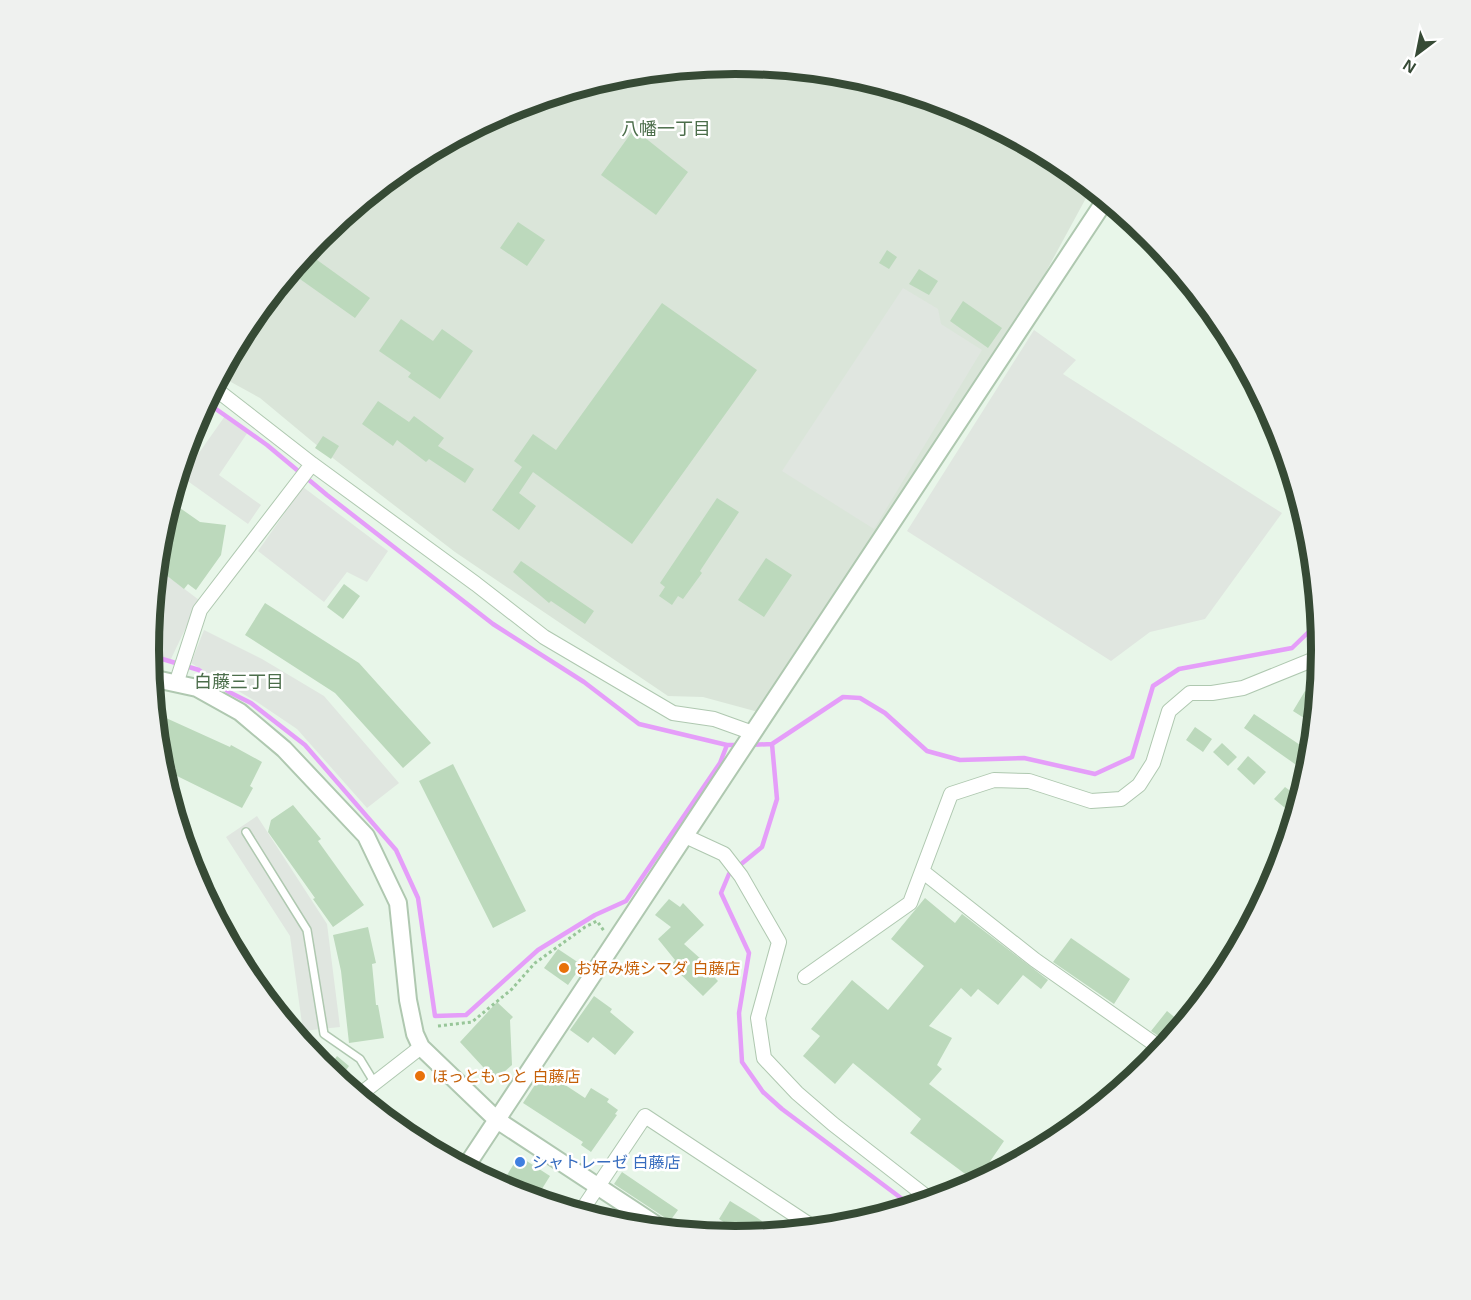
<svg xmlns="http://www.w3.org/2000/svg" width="1471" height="1300" viewBox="0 0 1471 1300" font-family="Helvetica,'Noto Sans JP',sans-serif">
<rect width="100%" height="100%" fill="#e8f6e9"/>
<!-- industrial -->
<path fill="#dae5d9" d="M736 63 850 74 960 108 1062 162 1092 187 1016 327 762 713 703 697 668 696 455 552 325 452 260 398 220 376 248 324 321 235 410 162 511 108 621 74Z"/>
<!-- parking -->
<path fill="#e0e6e0" d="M903 288 938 309 941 324 982 350 874 529 782 471Z
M1034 330 1076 360 1063 374 1282 513 1205 619 1150 632 1111 661 907 531Z
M225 416 248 432 219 475 261 505 248 524 182 477Z
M303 487 388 551 367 582 347 572 324 602 258 551Z
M157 568 199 600 170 661 149 655Z
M204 630 262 659 324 696 399 783 367 808 297 729 257 702 191 663Z
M257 816 327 924 340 1027 303 1031 290 936 226 837Z"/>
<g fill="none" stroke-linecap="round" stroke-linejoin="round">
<!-- stream -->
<path stroke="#e59ef9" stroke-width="4.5" d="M206 402 267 445 327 495 493 624 584 682 639 724 727 745H740
M149 655 199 670 229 692 251 703 305 745 396 850 418 898 435 1016 466 1015 538 950 595 915 626 901 720 763 727 745
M772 744 777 799 762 847 729 874 721 893 749 953 739 1013 742 1062 763 1092 782 1109 913 1207
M749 745 772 744 843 697 860 698 885 713 927 751 960 760 1024 758 1095 774 1132 757 1153 686 1179 669 1292 648 1320 621"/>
</g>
<!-- building -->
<path fill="#bcd9bc" d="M634 129 688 172 656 215 601 175Z
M518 222 545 240 527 266 500 248Z
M887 250 897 257 889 269 879 263Z
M306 252 370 298 355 318 290 272Z
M919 269 938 281 929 295 909 284Z
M963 301 1002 328 988 348 950 321Z
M662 303 757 370 632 544 533 472 519 493 536 506 519 530 492 510 522 467 514 461 533 434 556 450Z
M401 319 433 341 442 329 473 351 440 399 408 377 411 373 379 351Z
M378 401 409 422 414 416 444 438 438 446 474 469 465 483 429 459 426 462 397 440 393 446 362 424Z
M323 436 339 446 331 459 315 448Z
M717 498 739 512 700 571 702 573 683 599 678 596 672 605 659 596 665 587 660 583Z
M170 501 200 522 226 525 221 555 196 590 188 584 184 589 157 568 160 535Z
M766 558 792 575 764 617 738 600Z
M521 561 594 611 585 624 551 601 549 603 513 572Z
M344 584 360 596 343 619 327 607Z
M265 603 359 663 431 743 403 768 335 693 245 635Z
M1305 691 1318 699 1315 725 1293 711Z
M155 713 230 747 231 745 262 762 250 786 253 788 242 808 173 774 176 768 159 761Z
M1254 714 1312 753 1309 774 1244 728Z
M1195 727 1212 739 1203 752 1186 740Z
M1222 743 1237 757 1228 766 1213 752Z
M1248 756 1266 772 1254 785 1237 769Z
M453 764 526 911 493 928 419 781Z
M1285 787 1301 799 1290 812 1274 799Z
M293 805 321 839 318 841 364 905 333 927 313 899 315 898 268 832 271 820Z
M925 898 955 923 962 914 1048 980 1041 989 1023 975 998 1005 978 989 971 997 961 988 929 1026 952 1038 937 1065 942 1069 929 1084 1004 1141 976 1182 910 1133 921 1119 853 1063 835 1084 803 1056 820 1036 811 1029 852 980 888 1010 924 966 891 939Z
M669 899 680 907 683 903 704 925 684 944 702 960 700 962 718 981 703 996 671 965 675 960 658 939 671 927 655 915Z
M368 927 376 963 372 964 376 1005H378L384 1038 349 1043 341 971 333 935Z
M1071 938 1130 979 1114 1004 1053 962Z
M558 949 582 965 568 985 544 968Z
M594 996 612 1009 610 1012 634 1032 615 1055 593 1037 588 1043 570 1030Z
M497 1002 513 1017 510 1020 512 1065 495 1080 460 1042Z
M1167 1011 1184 1025 1169 1043 1151 1031Z
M337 1056 349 1066 339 1080 327 1070Z
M544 1071 585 1098 591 1088 609 1099 607 1102 618 1110 615 1114 617 1115 591 1152 581 1145 583 1142 523 1103Z
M519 1156 550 1176 535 1200 511 1192 500 1186Z
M622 1172 678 1210 670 1221 614 1184Z
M730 1201 756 1217 779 1233 746 1236 719 1219Z"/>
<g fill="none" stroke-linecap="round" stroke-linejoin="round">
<!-- service casing -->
<g stroke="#afc8b0" stroke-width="10">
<path id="service" d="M246 832 307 930 324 1034 360 1059 374 1082"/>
</g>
<!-- minor casing -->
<g stroke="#afc8b0" stroke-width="16">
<path id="minor" d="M213 387 312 464 476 584 544 637 673 713 714 719 753 733
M176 684 200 610 312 464
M685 836 724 854 741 876 779 942 758 1018 764 1058 797 1093 833 1124 932 1201
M922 871 1035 960 1163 1050
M805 977 910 903 951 794 994 780 1029 781 1091 801 1121 799 1139 785 1153 763 1169 711 1190 693H1212L1243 688 1322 656
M358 1096 421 1047
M580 1213 645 1116 816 1229"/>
</g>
<!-- tertiary casing -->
<g stroke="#afc8b0" stroke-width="20">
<path id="tertiary" d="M151 678 197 688 240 712 284 749 366 836 398 903 408 1000 415 1034 421 1047 497 1120 664 1230
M465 1168 1106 199"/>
</g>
<!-- path -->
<path stroke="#98c699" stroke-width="3" stroke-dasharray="3 3" stroke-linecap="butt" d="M438 1026 472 1022 512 989 535 963 585 927 597 921 604 931"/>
<!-- service -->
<use href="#service" stroke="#fff" stroke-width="7"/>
<!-- minor -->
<use href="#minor" stroke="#fff" stroke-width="14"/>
<!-- tertiary -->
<use href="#tertiary" stroke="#fff" stroke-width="16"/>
</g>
<!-- markers -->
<g fill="#e8710a" stroke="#fff" stroke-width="2">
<circle cx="564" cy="968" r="6"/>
<circle cx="420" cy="1076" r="6"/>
</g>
<circle fill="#3f7fe0" stroke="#fff" stroke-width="2" cx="520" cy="1162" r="6"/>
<g text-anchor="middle" stroke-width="5" stroke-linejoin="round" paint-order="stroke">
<!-- food labels -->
<g font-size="16" fill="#c56008" stroke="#fff" text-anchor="start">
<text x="576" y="974">お好み焼シマダ 白藤店</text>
<text x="432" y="1082">ほっともっと 白藤店</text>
</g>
<!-- shop labels -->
<g font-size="16" fill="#366cbe" stroke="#fff" text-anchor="start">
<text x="532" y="1168">シャトレーゼ 白藤店</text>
</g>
<!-- neighbourhood labels -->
<g font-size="18" fill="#4c6e4b" stroke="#fff">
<text x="666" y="135">八幡一丁目</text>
<text x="239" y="688">白藤三丁目</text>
</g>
</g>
<!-- crop -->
<path d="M0 0H1471V1300H0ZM159 650a576 576 0 1 1 1152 0a576 576 0 1 1-1152 0Z" fill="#eff1ef" fill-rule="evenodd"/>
<path fill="none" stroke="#364a35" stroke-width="8" d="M159 650a576 576 0 1 1 1152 0a576 576 0 1 1-1152 0Z"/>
<!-- north arrow -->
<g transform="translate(1417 54) rotate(212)" stroke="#ffffff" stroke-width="4.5" paint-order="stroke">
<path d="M0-4.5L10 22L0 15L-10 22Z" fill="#364a35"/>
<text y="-9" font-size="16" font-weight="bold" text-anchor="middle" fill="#364a35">N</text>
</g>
</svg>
